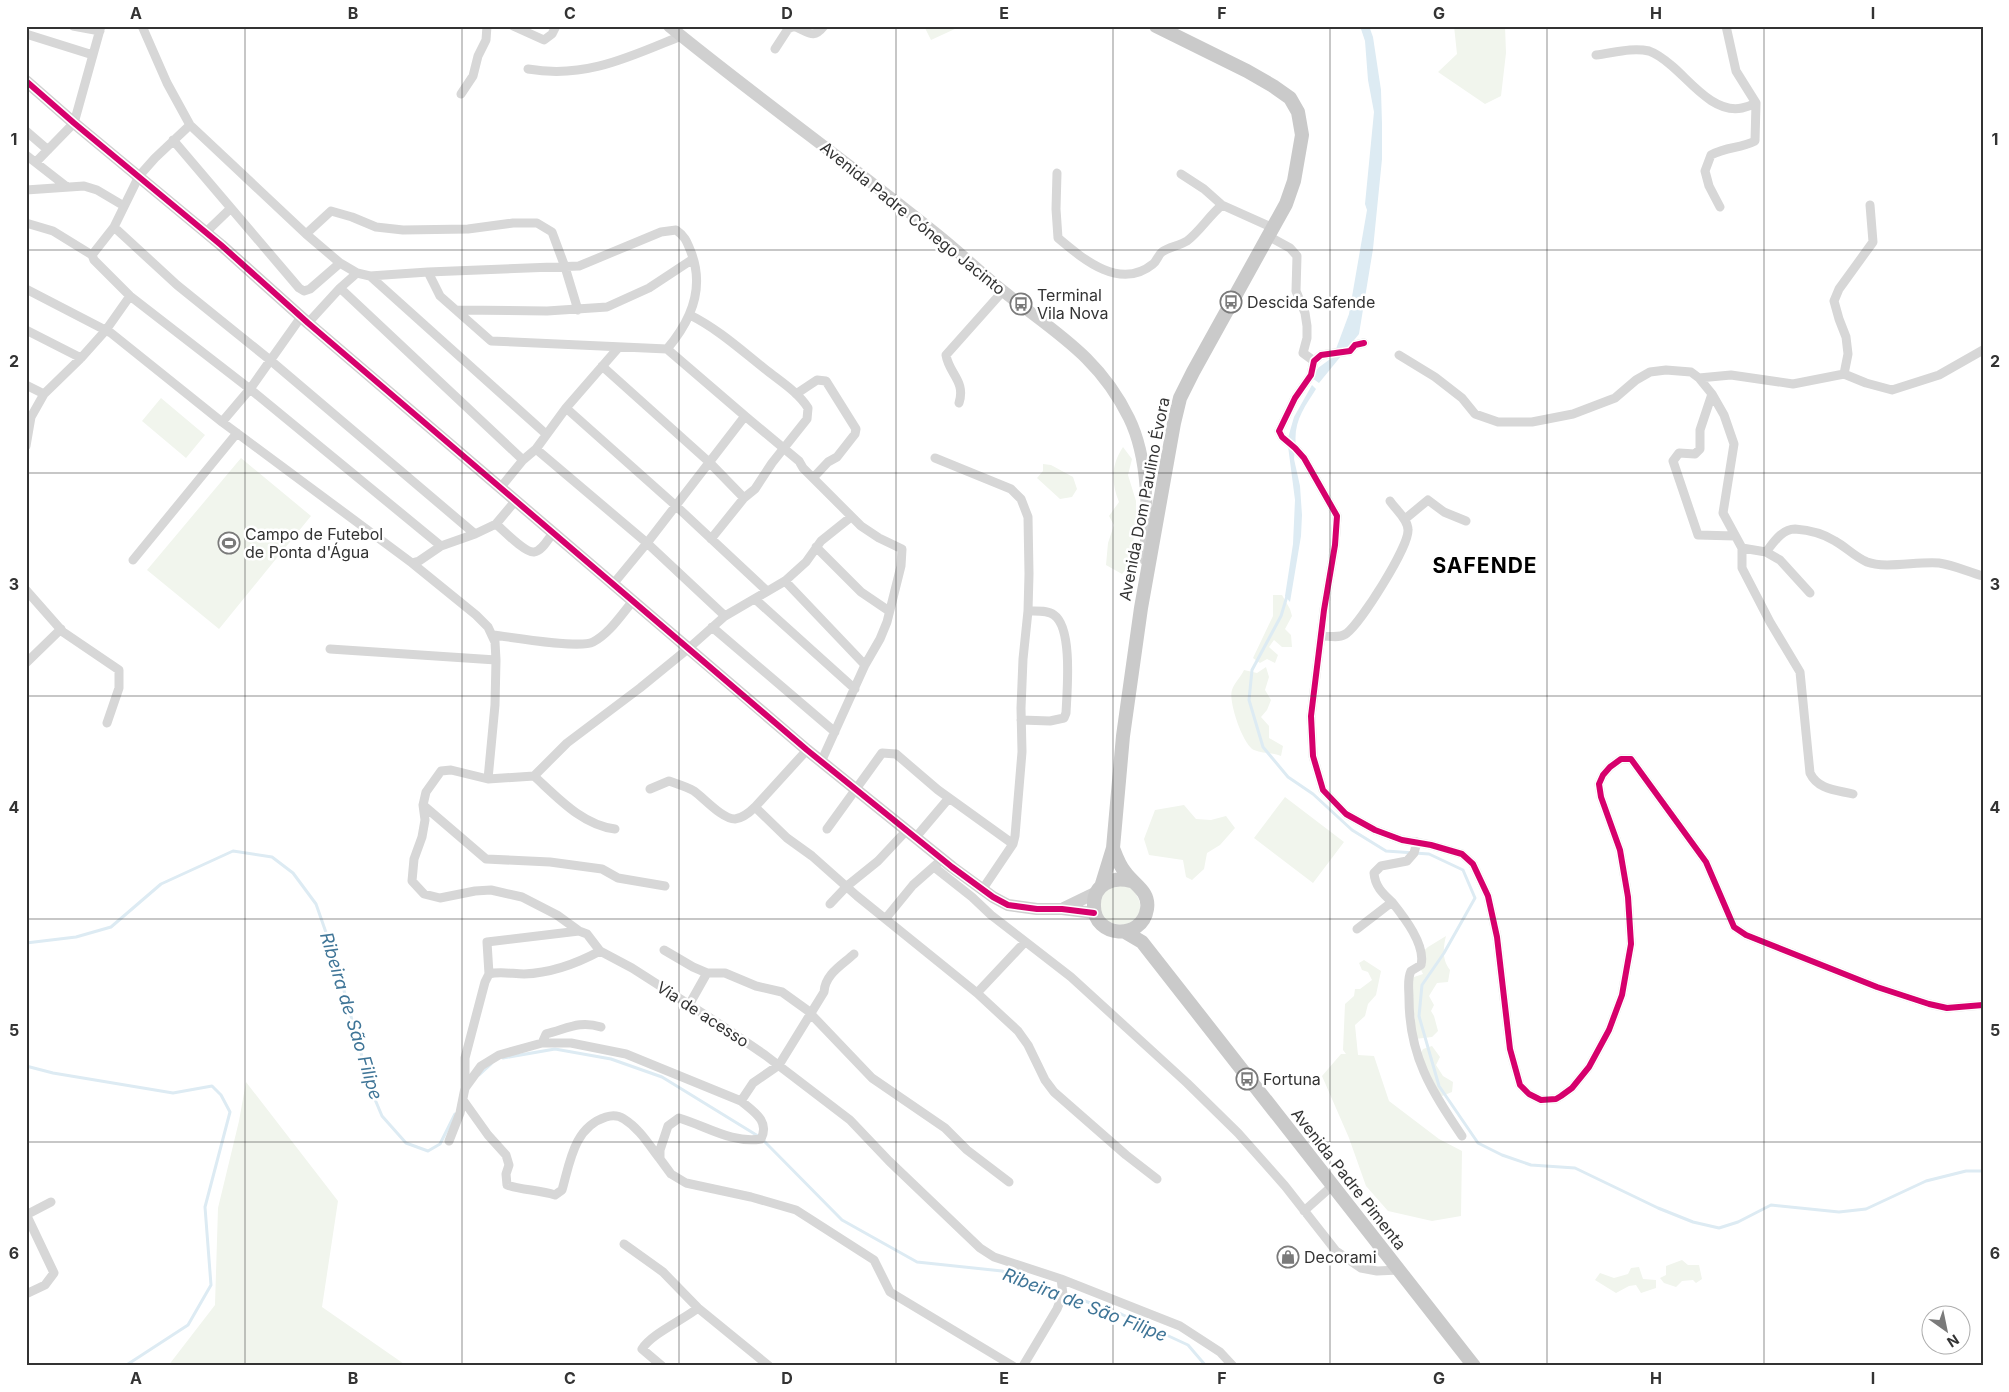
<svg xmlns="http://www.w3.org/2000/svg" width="2009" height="1392" viewBox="0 0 2009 1392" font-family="Inter,sans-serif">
<rect width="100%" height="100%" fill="#fff"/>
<!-- green -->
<path fill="#f1f5ed" d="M924 26H957V28L931 40Z
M1454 26H1505L1506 53 1501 96 1485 104 1438 72 1457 54Z
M161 398 205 435 186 458 142 421Z
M1123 447 1132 459 1128 475 1136 501V522L1130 565 1122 574 1106 565 1108 543 1114 525 1109 516 1119 502C1111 482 1111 465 1123 447Z
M241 458 311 516 219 629 147 570Z
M1043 464 1051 465 1073 477 1077 489 1072 497 1060 499 1037 478 1043 471Z
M1273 595H1282L1290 609 1292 616 1285 629 1291 635 1292 647H1282L1274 640 1269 647 1278 655 1275 663 1267 659 1260 663 1253 658 1273 616Z
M1266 667 1269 677 1265 690 1271 700 1267 710 1261 717 1269 726V738L1283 746 1281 756C1272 752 1263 754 1254 750 1243 745 1228 701 1232 690 1234 683 1241 677 1244 670L1257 673Z
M1285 797 1344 842 1313 883 1254 838Z
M1184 805 1196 819 1211 820 1226 816 1235 828 1220 845 1207 853 1204 869 1192 880 1186 877 1183 860 1149 855 1144 839 1155 810Z
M1110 886H1129C1143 900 1146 914 1126 925 1106 924 1102 920 1098 901Z
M1446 936C1443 948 1442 960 1450 970L1448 982 1437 983 1429 996 1434 1005 1431 1011 1434 1016 1438 1031 1432 1037 1415 1039 1407 1028 1415 1019 1408 984 1414 977 1423 974 1419 966 1420 954 1428 947Z
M1364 960 1381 971 1376 995 1368 1004 1365 1016 1355 1025 1358 1055 1374 1056 1389 1101 1439 1139 1462 1151 1461 1216 1432 1221 1388 1211 1366 1186 1349 1138 1322 1076 1341 1054H1346L1343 1050 1345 1004 1354 996 1355 989H1360L1372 980 1368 972 1362 970 1359 963Z
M1432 1046 1440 1057 1436 1065 1443 1076 1453 1082 1452 1092 1442 1096C1437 1091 1437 1086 1433 1081 1428 1074 1423 1067 1418 1059L1423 1049Z
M246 1082 338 1201 322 1307 407 1366H168L215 1305 218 1208 239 1121Z
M1682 1260 1688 1265H1699L1702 1279 1696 1283 1693 1280 1682 1281 1676 1287 1664 1283 1660 1278 1666 1275V1266Z
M1639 1267 1643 1279 1656 1280V1288L1641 1293 1636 1285 1629 1286 1616 1293 1595 1280 1600 1273 1614 1278 1628 1274 1631 1268Z"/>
<!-- water -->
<path fill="#ddebf3" d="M1360 26H1369L1373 37 1381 90 1382 124V159L1373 249 1359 334 1319 383 1312 378 1318 368 1333 357 1349 314 1367 210 1365 204 1374 112 1368 80 1365 41Z
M1312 385 1316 389C1304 408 1293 422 1296 446L1288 438 1294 417Z
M1288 446 1295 449 1294 459 1300 486 1302 515 1301 536 1290 602 1285 596 1293 544 1295 500Z"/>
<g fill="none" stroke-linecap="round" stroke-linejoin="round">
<!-- stream -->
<path stroke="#ddebf3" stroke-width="3" d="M1287 596 1281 616 1252 670 1249 700 1263 747 1288 777 1313 794 1352 830 1386 851 1429 854 1463 870 1475 898 1444 953 1422 985 1419 1016 1439 1086 1478 1143 1502 1155 1531 1165 1575 1168 1658 1208 1693 1222 1719 1228 1738 1222 1771 1205 1839 1212 1866 1209 1926 1181 1966 1171H1983
M26 943 76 937 111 927 161 884 233 851 272 857 293 873 316 904 336 961 371 1090 382 1116 406 1143 428 1151 440 1144 455 1114
M503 1058 555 1049 611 1059 662 1077 758 1136
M26 1066 53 1073 173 1093 212 1086 221 1095 230 1112 205 1207 211 1285 188 1325 125 1366
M479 1075 491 1064
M763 1140 842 1220 917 1262 1002 1271 1121 1314 1188 1345 1206 1366"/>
<!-- street -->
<path stroke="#d7d7d7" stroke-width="9" d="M73 26 100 31
M142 26 167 83 190 125 306 234 340 263 357 273
M513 26 544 40 552 34 556 26
M794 26C809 32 813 40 824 26
M26 34 93 55
M775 49 788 29 794 26
M1596 55C1613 53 1632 47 1649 51 1658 54 1665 60 1672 66 1690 81 1714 114 1742 108 1747 107 1752 105 1756 103
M528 69C586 79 629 57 681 36
M461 94 473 76 478 56 486 40 487 26
M190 125 155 158 139 176 114 227 92 255 94 260 130 296 250 389 222 422
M26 131 48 150
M173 140 299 288 304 291 310 289 340 263
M26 155 67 187
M36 162 74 123 101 26
M1057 173 1056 209 1058 238C1083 259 1120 291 1153 264 1157 261 1158 255 1162 252 1169 247 1179 246 1187 241 1200 231 1209 216 1222 205L1273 228
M1181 174 1204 189 1222 205
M26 190 84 186 97 190 124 206
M1720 207 1709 186 1705 171 1711 155C1728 146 1739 149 1755 141L1756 103 1736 71 1726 26
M26 223 53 231 92 255
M114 227 177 285 270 360 475 534 441 546 250 389 301 317
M205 233 231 208
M306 234 331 211 352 217 376 227 403 230 468 229 513 223H537L552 232 565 267 578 310
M1268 236 1290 248 1297 256 1296 291 1305 313 1307 326V338L1303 353 1314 361
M428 272 579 266 661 232 676 230C685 236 687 242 691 252 705 288 691 321 667 349
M370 276 546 434
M340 288 523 460
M26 289 111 333 222 422 412 563 476 615 488 627 495 642 496 660 495 705 488 779
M456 310 547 311 607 307 649 288 693 259
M690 315C718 329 741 350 765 369 780 381 798 392 808 408L807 419 772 463 755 489 744 498 711 539
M308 323 340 288 357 273 370 276 428 272 440 296 491 341 667 349 745 416 647 543 614 583
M26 330 81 358
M1364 343 1355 345 1350 351 1321 355 1314 361 1311 375 1295 398 1279 431 1282 437 1295 448 1304 458 1337 516 1335 545 1324 610 1311 716 1313 756 1323 790 1346 814 1375 830 1402 840 1431 845 1462 854 1473 864 1488 896 1497 937 1510 1049 1520 1085 1529 1094 1541 1100 1556 1099 1561 1096 1572 1088 1589 1067 1609 1030 1622 995 1631 944 1628 897 1620 850 1601 797 1599 784 1603 775 1610 767 1621 759H1631L1706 862 1734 927 1746 935 1877 987 1929 1004 1947 1008 1983 1005
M1399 355 1435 377 1462 398 1475 414 1498 422H1532L1573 414 1615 398 1636 380 1650 372 1666 370 1691 372 1699 378 1712 394 1724 415 1734 444 1723 513 1742 548V568L1770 622 1800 672 1810 773C1818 790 1837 790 1853 794
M602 366 709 462 744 498
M1844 374 1848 354 1846 337 1839 319 1834 301 1839 289 1873 242 1870 205
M1699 378 1731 375 1793 384 1844 374 1866 383 1892 390 1939 375 1983 350
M26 385 44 394
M796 394 817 380 826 381 856 429 855 434 837 457 828 462 813 478
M1712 394 1700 430V449L1695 454 1679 453 1673 461 1698 535 1735 536
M959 403C966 381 949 374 946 355L1003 291
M566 408 619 347
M745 416 799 461 803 468 861 526 879 538 902 549 901 566 887 622 880 639 865 665 821 762
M26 446 31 417 44 394 81 358 106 330 130 296
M536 449 647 543 725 616
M935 458 1011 489 1021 499 1028 517 1029 574 1028 611 1023 659 1021 708 1022 752 1015 836 1013 844 982 890
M501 487 523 460 536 449 566 408 675 505 767 591
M1405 519 1428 500 1444 512 1466 521
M496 524C503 530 525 553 534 552 542 551 548 539 553 533
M475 534 496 524 516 500
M816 547 861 592 889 611
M1742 548 1766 552 1780 560 1810 593
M1766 552C1774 542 1782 529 1795 529 1809 530 1824 534 1835 541 1846 547 1855 557 1867 562 1885 569 1918 561 1939 563 1954 565 1968 572 1983 576
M133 560 237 433
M412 563 419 561 441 546
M785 581 865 665
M26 590 63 632 119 670V688L107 723
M755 599 855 689
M712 627 835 732
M493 635C512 637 579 649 593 642 609 634 621 615 633 601
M1321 636C1330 636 1340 639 1347 633 1361 622 1409 547 1408 530 1408 519 1396 510 1390 501
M330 649 496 660
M26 663 61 629
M1021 720 1050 721 1064 718 1066 713C1067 691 1073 628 1054 615 1048 610 1035 611 1028 611
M534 776 488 779 451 770 441 771 426 792 423 805 425 820 422 837 414 859 412 881 424 894 440 898 475 891 491 890 522 897 557 915 579 931 587 934 600 951 632 968 721 1025 765 1055 850 1120 889 1161 980 1248 994 1257 1061 1279 1063 1294 1057 1309 1023 1366
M534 776 567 743 640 688 689 648 725 616 785 581 806 562 821 541 851 517
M534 776C557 797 582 825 615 829
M650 789 669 781C677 784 686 786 694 791 704 798 722 819 735 819 743 818 750 812 755 807L807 750
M423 805 486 859 550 862 602 869 618 878 665 886
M755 807 787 838 812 856 857 896 977 993 1018 1031 1028 1045 1045 1080 1054 1092 1126 1155 1157 1179
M827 829 882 753 896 754 938 790 1013 844
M916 837 949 798
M934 867 972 897 991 915 1071 977 1187 1083 1238 1133 1285 1186 1336 1251 1361 1268 1377 1271 1399 1270
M1392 902C1404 917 1426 945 1421 965L1411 971C1407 979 1409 989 1409 998 1409 1056 1431 1090 1462 1136
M830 904 847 886 878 861 907 830
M886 918 913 885 938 863
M1357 929 1392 902C1382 893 1375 886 1374 873L1381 866 1407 861 1414 853 1417 842
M664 950 693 967 707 973H725L756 986 782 992 807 1010 872 1078 945 1128 967 1150 1009 1182
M854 954C842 965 825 974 824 992L779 1065 753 1083 741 1101C754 1112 770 1121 761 1139 733 1144 706 1126 679 1118L668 1126 660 1150V1159L671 1174 686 1183 751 1197 796 1210 874 1260 890 1292 1013 1366
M489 974 487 942 579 931
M977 993 1025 942
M689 1005 707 973
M542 1043H571L626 1054 741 1101
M465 1088 481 1066 499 1055 542 1043 546 1034C567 1029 579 1020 601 1027
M463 1100 488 1135 506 1155 509 1165 506 1174 507 1185C522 1190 539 1190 555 1195L562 1190C570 1162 574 1127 606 1117 612 1115 618 1115 624 1119 640 1129 649 1145 660 1159
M449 1141 460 1113 465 1088V1058L485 982 489 974C500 971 513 974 524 974 552 973 576 964 600 951
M1304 1211 1332 1186
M26 1214 54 1273 45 1285 26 1294
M26 1215 51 1202
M624 1244 663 1272 698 1308 769 1366
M1061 1279 1180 1326 1220 1352 1233 1366
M662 1366 642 1349C651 1334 683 1320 698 1308"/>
<!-- secondary -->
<path stroke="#d0d0d0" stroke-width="12" d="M669 26C756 97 847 162 934 232 958 251 980 272 1003 291 1054 332 1099 356 1129 418 1149 459 1148 514 1145 559
M26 81 74 123 221 245 308 323 807 750 952 867 993 897 1008 905 1037 909H1062L1094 913
M1064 908 1097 892"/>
<!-- primary -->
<path stroke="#cacaca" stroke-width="14" d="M1113 848C1116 856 1119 865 1125 872 1134 885 1150 891 1147 909 1142 941 1094 938 1094 906 1093 884 1113 876 1131 881
M1101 887 1113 848 1123 736 1141 608 1174 423 1180 398 1193 372 1286 204 1294 181 1302 135 1298 112 1290 98 1273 86 1247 71 1156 26
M1125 932 1142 942 1474 1366"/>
<!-- cycleway casing -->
<g stroke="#fff" stroke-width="9">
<path id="cycleway" d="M26 81 74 123 221 245 308 323 807 750 952 867 993 897 1008 905 1037 909H1062L1094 913
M1364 343 1355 345 1350 351 1321 355 1314 361 1311 375 1295 398 1279 431 1282 437 1295 448 1304 458 1337 516 1335 545 1324 610 1311 716 1313 756 1323 790 1346 814 1375 830 1402 840 1431 845 1462 854 1473 864 1488 896 1497 937 1510 1049 1520 1085 1529 1094 1541 1100 1556 1099 1561 1096 1572 1088 1589 1067 1609 1030 1622 995 1631 944 1628 897 1620 850 1601 797 1599 784 1603 775 1610 767 1621 759H1631L1706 862 1734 927 1746 935 1877 987 1929 1004 1947 1008 1983 1005"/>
</g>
<!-- cycleway -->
<use href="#cycleway" stroke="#d6006c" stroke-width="6"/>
</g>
<!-- grid -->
<path fill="none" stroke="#333" stroke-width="1" stroke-opacity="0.55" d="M245 26V1366M462 26V1366M679 26V1366M896 26V1366M1113 26V1366M1330 26V1366M1547 26V1366M1764 26V1366M26 250H1983M26 473H1983M26 696H1983M26 919H1983M26 1142H1983"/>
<!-- icons -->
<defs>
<g id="bus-ring" transform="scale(1.125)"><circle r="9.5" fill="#fff" stroke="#7a7a7a" stroke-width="1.5"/><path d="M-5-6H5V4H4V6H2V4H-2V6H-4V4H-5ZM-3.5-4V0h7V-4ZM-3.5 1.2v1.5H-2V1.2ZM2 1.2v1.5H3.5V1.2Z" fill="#7a7a7a"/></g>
<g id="stadium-ring" transform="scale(1.125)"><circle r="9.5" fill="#fff" stroke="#7a7a7a" stroke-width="1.5"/><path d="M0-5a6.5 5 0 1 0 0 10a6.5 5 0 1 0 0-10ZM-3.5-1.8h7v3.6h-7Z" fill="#7a7a7a"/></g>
<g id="shop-ring" transform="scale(1.125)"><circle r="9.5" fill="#fff" stroke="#7a7a7a" stroke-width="1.5"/><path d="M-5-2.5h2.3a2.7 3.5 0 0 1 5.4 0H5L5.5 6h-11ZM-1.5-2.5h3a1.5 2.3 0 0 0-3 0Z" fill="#7a7a7a"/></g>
</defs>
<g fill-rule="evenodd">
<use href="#bus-ring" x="1231" y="302"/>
<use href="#bus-ring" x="1021" y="304"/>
<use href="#stadium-ring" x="229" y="543"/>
<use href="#bus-ring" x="1247" y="1079"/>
<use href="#shop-ring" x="1288" y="1257"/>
</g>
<g text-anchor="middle" stroke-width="5" stroke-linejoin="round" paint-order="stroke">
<!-- street labels -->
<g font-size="16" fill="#333" stroke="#fff">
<text transform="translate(913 218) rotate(39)" y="6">Avenida Padre Cónego Jacinto</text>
<text transform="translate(1144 499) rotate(-79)" y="6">Avenida Dom Paulino Évora</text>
<text transform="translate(703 1014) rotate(33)" y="6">Via de acesso</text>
<text transform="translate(1349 1179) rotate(52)" y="6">Avenida Padre Pimenta</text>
</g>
<!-- poi labels -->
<g font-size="16" fill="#333" stroke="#fff" text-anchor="start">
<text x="1037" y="301">Terminal<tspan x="1037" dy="18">Vila Nova</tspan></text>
<text x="1247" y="308">Descida Safende</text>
<text x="245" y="540">Campo de Futebol<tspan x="245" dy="18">de Ponta d'Água</tspan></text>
<text x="1263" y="1085">Fortuna</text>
<text x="1304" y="1263">Decorami</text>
</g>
<!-- water labels -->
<g font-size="18" font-style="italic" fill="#3f7597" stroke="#fff">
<text transform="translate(351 1016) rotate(73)" y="6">Ribeira de São Filipe</text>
<text transform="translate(1085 1305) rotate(21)" y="6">Ribeira de São Filipe</text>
</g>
<!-- district labels -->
<g font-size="21" font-weight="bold" letter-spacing="1" fill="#000" stroke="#fff">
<text x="1485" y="573">SAFENDE</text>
</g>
</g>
<!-- border -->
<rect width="2009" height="1392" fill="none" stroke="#ffffff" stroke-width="55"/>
<!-- north arrow -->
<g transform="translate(1946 1330) rotate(147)"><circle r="24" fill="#ffffff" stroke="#adadad"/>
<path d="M0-4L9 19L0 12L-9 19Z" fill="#7a7a7a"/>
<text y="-8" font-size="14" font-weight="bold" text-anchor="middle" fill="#333333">N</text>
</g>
<rect x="28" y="28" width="1954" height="1336" fill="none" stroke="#333" stroke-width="2"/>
<g font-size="16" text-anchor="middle" font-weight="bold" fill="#333">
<text x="136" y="19">A</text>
<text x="353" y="19">B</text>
<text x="570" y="19">C</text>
<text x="787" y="19">D</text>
<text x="1004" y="19">E</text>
<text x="1222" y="19">F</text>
<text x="1439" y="19">G</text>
<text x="1656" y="19">H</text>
<text x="1873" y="19">I</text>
<text x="14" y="145">1</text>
<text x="1995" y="145">1</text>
<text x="14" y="367">2</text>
<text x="1995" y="367">2</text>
<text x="14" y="590">3</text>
<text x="1995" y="590">3</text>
<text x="14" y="813">4</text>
<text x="1995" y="813">4</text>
<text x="14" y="1036">5</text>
<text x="1995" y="1036">5</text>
<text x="14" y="1259">6</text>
<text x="1995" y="1259">6</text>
<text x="136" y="1384">A</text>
<text x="353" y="1384">B</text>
<text x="570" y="1384">C</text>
<text x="787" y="1384">D</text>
<text x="1004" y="1384">E</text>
<text x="1222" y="1384">F</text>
<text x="1439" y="1384">G</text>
<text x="1656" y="1384">H</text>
<text x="1873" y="1384">I</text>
</g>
</svg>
